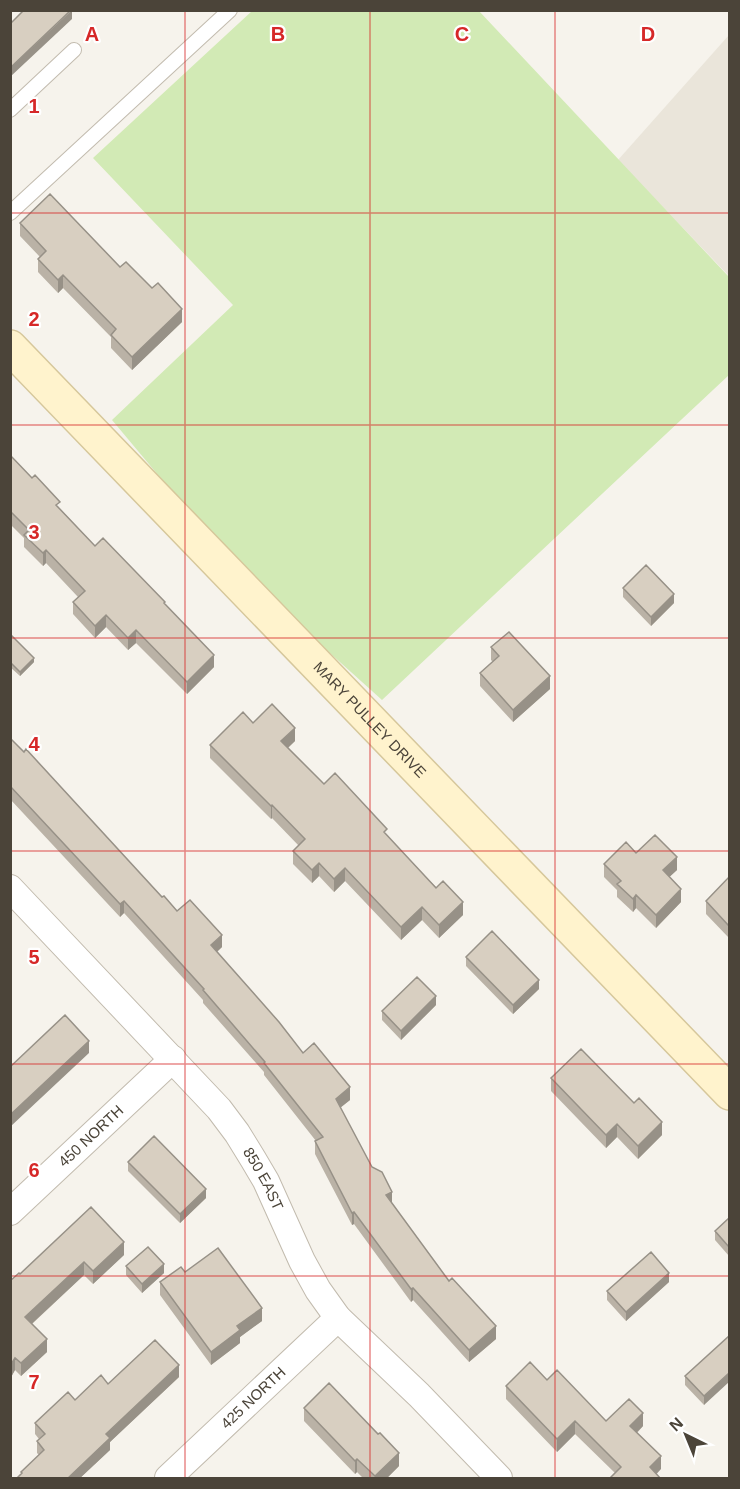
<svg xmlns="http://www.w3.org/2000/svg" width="740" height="1489" viewBox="0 0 740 1489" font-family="Arial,sans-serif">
<rect width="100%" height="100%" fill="#f6f3ec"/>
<!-- residential -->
<path fill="#eae5da" d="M729 35V276L618 160Z"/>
<!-- green -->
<path fill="#d2eab5" d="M252 11H479L729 277V375L382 700 291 618 269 591 169 488 112 420 233 305 93 158Z"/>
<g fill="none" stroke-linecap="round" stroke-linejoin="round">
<!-- lane casing -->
<g stroke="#c2bbae" stroke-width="16">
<path id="lane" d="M10 110 74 50
M10 213 230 10"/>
</g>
<!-- street casing -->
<g stroke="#c2bbae" stroke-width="28">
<g id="street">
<path id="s1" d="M10 888 219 1109 237 1133 253 1159 266 1181 302 1261 318 1290 338 1318 419 1395 499 1478"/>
<path id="s2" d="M10 1212 173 1059"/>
<path id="s3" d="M168 1478 338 1318"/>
</g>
</g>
<!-- secondary casing -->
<g stroke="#d6c79b" stroke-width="36">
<g id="secondary">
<path id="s4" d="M10 347 730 1093"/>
</g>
</g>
<!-- lane -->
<use href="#lane" stroke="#fff" stroke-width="14"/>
<!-- street -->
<use href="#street" stroke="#fff" stroke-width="26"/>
<!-- secondary -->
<use href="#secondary" stroke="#fff3cd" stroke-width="33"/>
</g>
<!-- wall -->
<path fill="#bab2a6" d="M20 223 120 267 182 322 132 370 111 348V337L63 288 58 293 38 272V259L40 257 20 236Z
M10 455 95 546 165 605 214 667 187 694 136 643 128 650 106 627 95 638 73 614V602L78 597 46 563 43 566 24 547V538L10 524Z
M623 588 674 603 651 626 623 597Z
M10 635 34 662 20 676 10 667Z
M491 647 550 689 513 722 480 686V673L493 662 491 660Z
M253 723 295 741 288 748 324 784 387 836 463 915 439 938 422 920 401 940 345 881 334 892 319 876 312 883 293 864V851L299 846 272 818 271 819 210 758V745Z
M10 738 162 897 177 911 222 947 217 952 303 1053 350 1100 340 1108 372 1167 392 1203 449 1281 496 1339 469 1362 413 1300 411 1302 354 1224 352 1225 315 1154V1141H316L264 1075V1072L203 1003V1000L124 913 120 917 10 799Z
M636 853 677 870 669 877 681 902 656 928 636 908 633 912 617 897V890L604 877V864Z
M729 877V938L706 914V901Z
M466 957 539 989 513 1014 466 966Z
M436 1005 401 1040 382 1020V1011Z
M551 1078 634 1103 662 1135 638 1159 617 1137 606 1148 551 1091Z
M128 1162 206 1198 180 1223 128 1171Z
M729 1218V1256L715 1240V1231Z
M124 1255 93 1284 84 1275 32 1324 47 1352 21 1376 15 1370 10 1379V1281L20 1274Z
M126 1266 164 1273 142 1293 126 1275Z
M185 1272 262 1321 240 1337V1343L211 1365 160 1295V1282Z
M669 1282 626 1321 607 1300V1291Z
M729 1336 704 1405 685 1385V1376Z
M179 1377 110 1442V1450L79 1479H16L21 1474V1472L39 1455 37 1453V1441L39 1439 35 1434V1423L75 1400 108 1384Z
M547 1380 606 1421 643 1426 637 1433 661 1469 615 1473 575 1434 557 1452 506 1399V1386Z
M304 1408 399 1466 386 1479H364L357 1472 355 1474 304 1421Z"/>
<!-- shaded-wall -->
<path fill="#979187" d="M72 10V19L10 77V68Z
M63 275V288L58 293V280Z
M182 309V322L132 370V357Z
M46 550V563L43 566V553Z
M674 594V603L651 626V617Z
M106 615V627L95 638V626Z
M136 630V643L128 650V638Z
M214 655V667L187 694V682Z
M34 658V662L20 676V672Z
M550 676V689L513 722V710Z
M295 728V741L281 754V741Z
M272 805V818L271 819V806Z
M677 857V870L663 883V870Z
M319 863V876L312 883V870Z
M345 868V881L334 892V879Z
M681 889V902L656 928V915Z
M636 895V908L633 912V899Z
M124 901V913L120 917V904Z
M463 902V915L439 938V925Z
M422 907V920L401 940V927Z
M222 935V947L211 957V945Z
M539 980V989L513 1014V1005Z
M436 996V1005L401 1040V1031Z
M89 1041V1053L10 1127V1115Z
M350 1087V1100L336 1111V1099Z
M662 1122V1135L638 1159V1146Z
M617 1124V1137L606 1148V1135Z
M206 1189V1198L180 1223V1214Z
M392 1192V1204L386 1195Z
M354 1212V1224L352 1225V1213Z
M124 1242V1255L93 1284V1271Z
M84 1262V1275L25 1330V1317Z
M164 1264V1273L142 1293V1284Z
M669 1273V1282L626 1321V1312Z
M413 1288V1300L411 1302V1289Z
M262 1308V1321L240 1337V1343L211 1365V1352L237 1326Z
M496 1326V1339L469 1362V1350Z
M47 1339V1352L21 1376V1363Z
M15 1358V1370L10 1379V1366Z
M179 1365V1377L110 1442V1450L79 1479H67L106 1434Z
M729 1373V1382L704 1405V1396Z
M643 1413V1426L630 1439V1426Z
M575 1421V1434L557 1452V1439Z
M399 1453V1466L386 1479H375V1476Z
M661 1456V1469L652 1479 650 1467Z
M357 1459V1472L355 1474V1461Z"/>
<!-- building -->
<path fill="#d8cfc1" stroke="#979187" stroke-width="1.5" d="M24 10H71L10 68V24Z
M50 194 120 267 126 262 152 288 158 283 182 309 132 357 111 335 116 329 63 275 58 280 38 259 46 251 20 223Z
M10 455 32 478 35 475 60 502 56 505 95 546 103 538 165 602 164 603 214 655 187 682 136 630 128 638 106 615 95 626 73 602 85 591 46 550 43 553 24 535 29 530 10 511Z
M646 565 674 594 651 617 623 588Z
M509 632 550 676 513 710 480 673 499 656 491 647Z
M10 635H11L34 658 20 672 10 662Z
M272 704 295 728 281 741 324 784 335 773 387 829 384 832 436 888 443 881 463 902 439 925 422 907 401 927 345 868 334 879 319 863 312 870 293 851 305 839 272 805 271 806 210 745 243 712 253 723Z
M10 738 24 752 26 749 162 897 164 896 177 911 190 900 222 935 211 945 279 1022 303 1053 314 1043 350 1087 336 1099 372 1167 382 1172 392 1192 386 1195 449 1281 452 1278 496 1326 469 1350 413 1288 411 1289 354 1212 352 1213 315 1141 323 1137 264 1063 265 1062 203 990 204 989 124 901 120 904 10 786Z
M655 835 677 857 663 870 681 889 656 915 636 895 633 899 617 884 621 881 604 864 626 842 636 853Z
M729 877V926L706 901Z
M492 931 539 980 513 1005 466 957Z
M417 977 436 996 401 1031 382 1011Z
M65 1015 89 1041 10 1115V1067Z
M581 1049 634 1103 639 1098 662 1122 638 1146 617 1124 606 1135 551 1078Z
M154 1136 206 1189 180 1214 128 1162Z
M91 1207 124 1242 93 1271 84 1262 25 1317 47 1339 21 1363 15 1358 10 1366V1281L19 1273 20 1274Z
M729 1218V1247L715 1231Z
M148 1247 164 1264 142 1284 126 1266Z
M218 1248 262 1308 237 1326 240 1330 211 1352 160 1282 181 1267 185 1272Z
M651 1252 669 1273 626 1312 607 1291Z
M729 1336V1373L704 1396 685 1376Z
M155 1340 179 1365 106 1434 110 1438 67 1479H16L22 1473 21 1472 44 1450 37 1441 45 1434 35 1423 68 1392 75 1400 101 1375 108 1384Z
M530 1362 547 1380 557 1370 606 1421 629 1399 643 1413 630 1426 661 1456 650 1467 661 1479H609L621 1467 575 1421 557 1439 506 1386Z
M329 1383 378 1434 380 1433 399 1453 375 1476 357 1459 355 1461 304 1408Z"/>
<!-- grid -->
<path fill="none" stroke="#d62828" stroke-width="1.5" stroke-opacity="0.55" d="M185 10V1478M370 10V1478M555 10V1478M10 213H730M10 425H730M10 638H730M10 851H730M10 1064H730M10 1276H730"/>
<g text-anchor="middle" stroke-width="4.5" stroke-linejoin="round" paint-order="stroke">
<!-- street labels -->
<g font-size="15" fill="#4b4439" stroke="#fff">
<text dy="5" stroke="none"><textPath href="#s4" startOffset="518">MARY PULLEY DRIVE</textPath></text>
<text dy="5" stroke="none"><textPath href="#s2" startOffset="111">450 NORTH</textPath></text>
<text dy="5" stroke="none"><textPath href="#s1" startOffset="387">850 EAST</textPath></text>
<text dy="5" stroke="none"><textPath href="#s3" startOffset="117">425 NORTH</textPath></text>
</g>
</g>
<g font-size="20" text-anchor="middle" font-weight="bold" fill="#d62828" stroke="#fff" stroke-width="4.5" stroke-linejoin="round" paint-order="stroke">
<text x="92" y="41">A</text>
<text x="278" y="41">B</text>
<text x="462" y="41">C</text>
<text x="648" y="41">D</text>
<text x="34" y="113">1</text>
<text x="34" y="326">2</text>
<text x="34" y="539">3</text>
<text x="34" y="751">4</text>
<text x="34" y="964">5</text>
<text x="34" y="1177">6</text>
<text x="34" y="1389">7</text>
</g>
<!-- border -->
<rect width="740" height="1489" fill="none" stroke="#4b4439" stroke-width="24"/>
<!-- north arrow -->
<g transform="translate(686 1435) rotate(317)" stroke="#ffffff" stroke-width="4.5" paint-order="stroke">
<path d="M0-4.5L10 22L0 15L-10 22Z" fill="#4b4439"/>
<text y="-9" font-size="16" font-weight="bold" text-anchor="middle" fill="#4b4439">N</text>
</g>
</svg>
